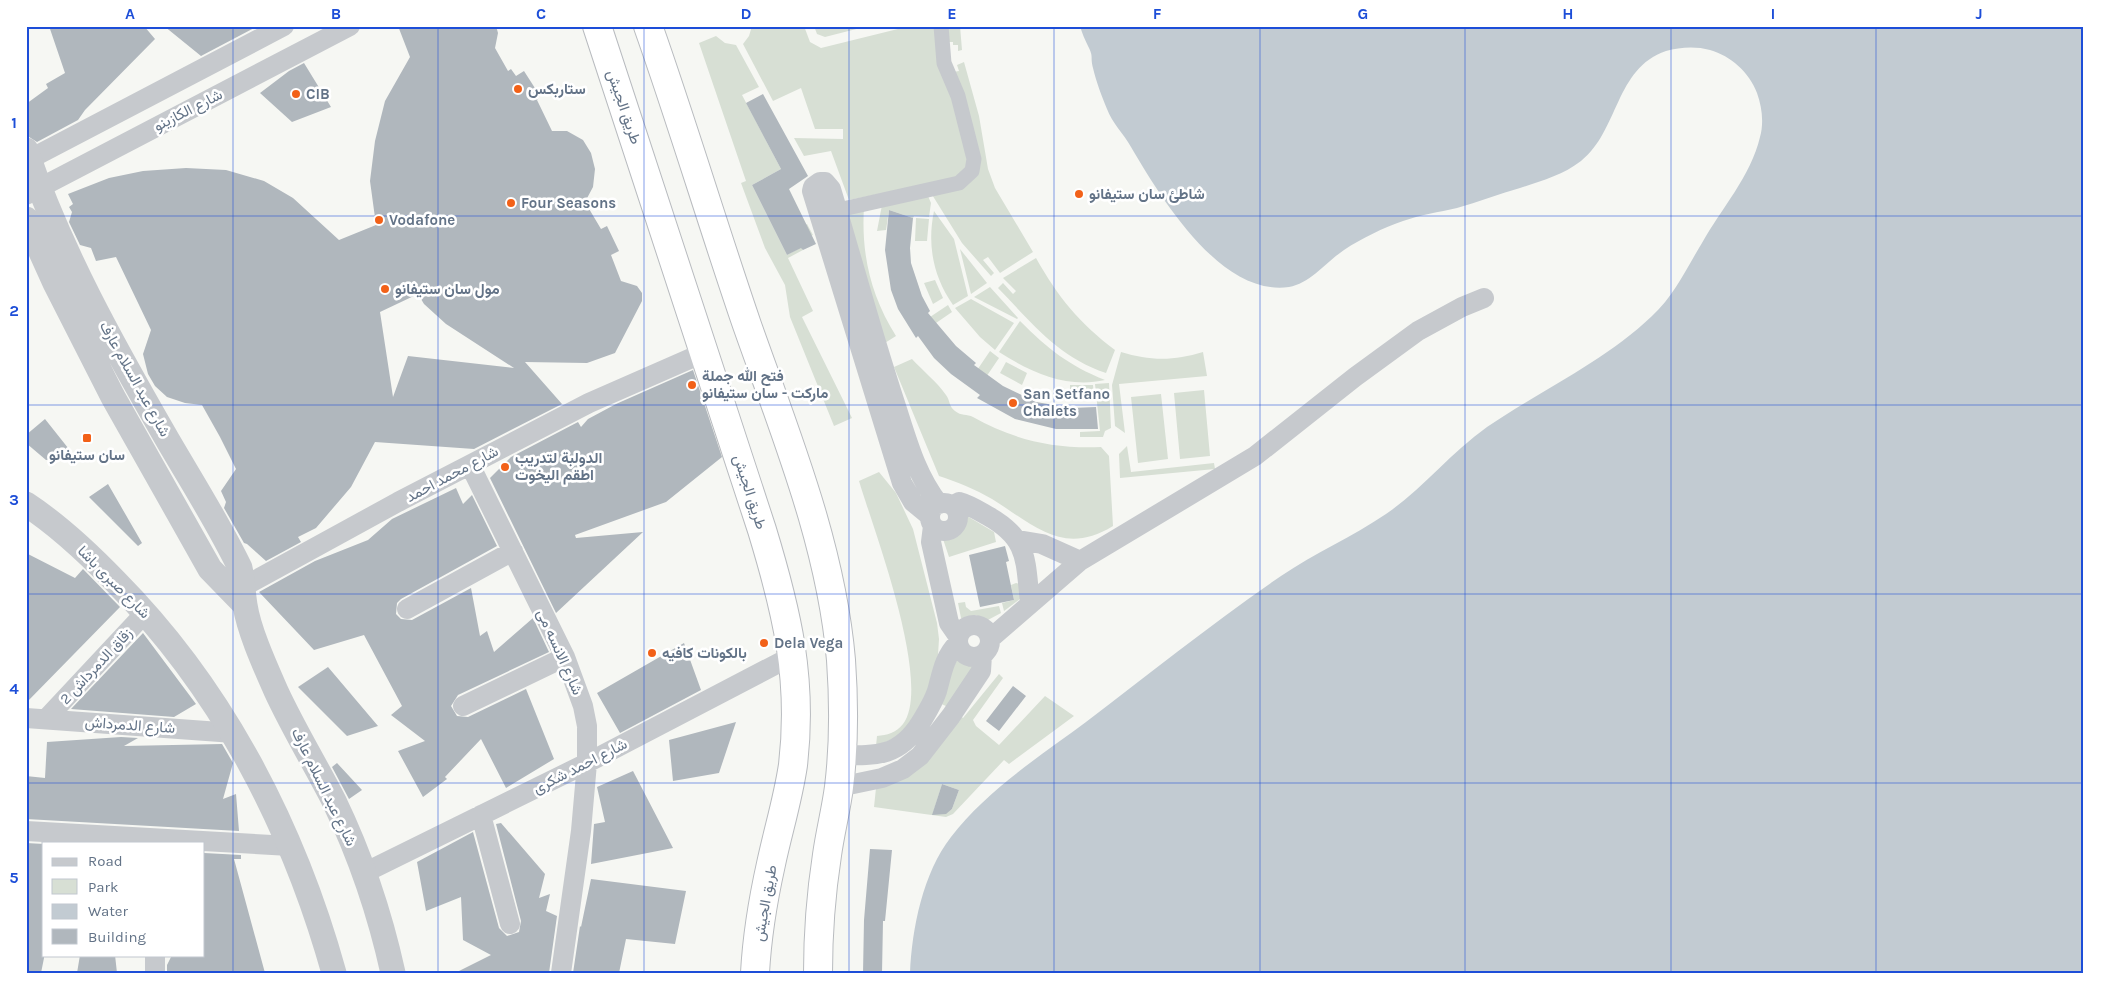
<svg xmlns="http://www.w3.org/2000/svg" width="2109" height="999" viewBox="0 0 2109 999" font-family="Karla,Vazirmatn,sans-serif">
<rect width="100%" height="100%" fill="#f6f7f3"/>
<!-- green -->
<path fill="#d7dfd4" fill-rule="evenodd" d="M752 26H804L810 42 821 48 910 26H938L969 163 962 177 849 200 831 151 804 156 794 138 843 139V129H815L801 88 773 101 743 44 749 36Z
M814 26H868L825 37 817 34Z
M947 26H960L962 50 958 51V45H953V42H949Z
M716 36 725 43 736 45 759 87 742 95 781 169 752 185 787 255 798 249 790 233 807 224 813 235 799 242 803 250 788 258 813 311 802 317 852 418 834 426 790 317 785 285 765 248 741 183 746 181 699 43Z
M964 62 979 116 988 169 995 188 1033 252 1000 273 988 257 983 260 994 273 991 276 962 243 931 193 973 177 953 72 959 71 957 65Z
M928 196 931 203 929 217 914 216 913 218 889 210 886 230 877 231 882 205Z
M864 207C861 255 871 296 896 336L880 346 848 212Z
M934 211 954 239 968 296 953 305C933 276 927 245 934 211Z
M916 218 929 219 927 241H915Z
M960 249 987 283 971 294Z
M1036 258C1058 297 1079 323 1115 350L1106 373C1058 357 1032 323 998 288L1003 283 1013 294 1016 291 1003 278Z
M935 280 943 298 933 304 924 283Z
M990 287 1018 318 1017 319 974 297Z
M971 299 1014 323 995 350 980 337 955 308Z
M948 305 952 312 920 334 915 327Z
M1020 321C1048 349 1068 365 1105 380 1067 389 1030 372 999 352Z
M990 351 999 358 980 386 971 379Z
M1121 352C1150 361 1174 361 1203 352L1207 376 1119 384 1125 433 1115 426 1112 385Z
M912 359C923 371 937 382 946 395 950 400 949 407 955 411 961 416 967 414 973 417 1014 440 1054 449 1101 447L1109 456 1113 526C1063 557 1034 525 992 499 975 489 957 482 939 476L894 367Z
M1006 362 1027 373 1022 385 1000 373Z
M1109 383 1111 428 1105 431 1103 437H1080V432L1100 431 1095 384Z
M1070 385H1093L1094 397H1070Z
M1204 390 1210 456 1180 459 1174 393Z
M1161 394 1168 459 1138 463 1131 397Z
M1127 446 1131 472 1214 463 1215 469 1120 478 1119 454Z
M879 472 896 493 913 529 937 623 939 639 938 655 930 687 904 734 876 746 877 736C887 735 896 733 903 724 933 684 873 528 859 481Z
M967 516 994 532 996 542 949 557 943 539 960 530Z
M1016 583 1020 584V599L1004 611 1002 603 1014 600 1011 585Z
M965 602 966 607 971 611 999 606 1001 613 986 621 976 615 964 621 961 618 958 603Z
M959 656 976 663 948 707 937 702Z
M999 674 1003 678 973 720 976 726 999 745 1045 696 1074 716 1009 764 1004 760 953 814 946 817 874 807 876 788 959 715 963 718ZM942 784 959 790 952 809 945 814 933 813Z"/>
<!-- water -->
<path fill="#c2cbd2" d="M1080 26H2083V973H910C912 928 923 873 951 837 987 790 1039 757 1086 722 1150 673 1214 622 1281 576 1315 553 1352 537 1386 514 1423 489 1450 453 1487 427 1541 390 1604 362 1652 316 1674 296 1686 269 1702 243 1721 209 1751 176 1760 137 1764 123 1762 107 1757 93 1749 72 1731 56 1710 50 1696 46 1680 47 1666 51 1615 68 1619 131 1581 161 1563 175 1541 181 1520 188 1499 194 1478 202 1457 208 1439 212 1420 215 1403 221 1383 228 1362 238 1344 250 1326 262 1311 283 1289 287 1220 297 1160 196 1131 147 1124 134 1112 123 1107 109 1102 97 1096 81 1093 68 1090 55 1094 58 1088 46 1085 40 1082 33 1080 26Z"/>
<!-- building -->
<path fill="#b0b7bd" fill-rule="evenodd" d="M49 26H144L155 39 85 110 78 120 37 142 26 135V104L48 88 46 84 65 73Z
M164 26H258L201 56Z
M398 26H496L498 33 495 48 508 71 511 69 516 76 524 71 540 96 537 100 552 131H567L583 140 591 153 595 169 593 187 585 202 601 229 607 226 619 251 611 255 621 281 637 286 642 293V301L615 353 587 363 525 362 562 404 474 449 375 442 351 487 316 528 298 537 301 542 266 561 247 544 244 543 224 508 226 502 221 491 236 469 220 437 202 405 185 403 167 397 155 386 148 374 143 354 151 330 116 257 96 261 91 248 80 245 69 222 72 212 69 207 73 204 68 194 109 178 143 171 186 168 226 170 264 181 293 198 339 240 376 225 370 181 375 141 385 101 410 57ZM418 294 424 304 446 324 514 368 408 356 393 397 380 312Z
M304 63 331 107 292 122 260 93 289 71Z
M763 94 808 176 789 189 816 244 803 250 801 248 787 255 752 185 781 169 746 103Z
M889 210 913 218 910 248 911 263 922 296 930 311 928 313 956 346 976 363 974 365 1003 386 1036 402 1072 408 1096 407 1098 429H1056L1015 419 977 398 980 395 951 374 934 358 918 336 916 338 898 309 891 290 885 250Z
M693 370 722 457 666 502 575 535 576 538 643 532 556 613 490 478 511 457 578 422 581 427 588 419 616 404Z
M45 419 76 458 46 460 26 443V435Z
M108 484 142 543 138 546 89 497Z
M456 488 463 504 472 495 497 546 401 599 397 603 396 614 401 619 412 620 471 588 480 636 487 631 494 652 533 618 549 652 458 695 451 706 457 716 468 717 526 689 554 759 506 788 481 739 445 777 447 779 423 797 398 751 425 741 391 715 402 706 364 635 314 650 259 592 315 561 368 540 392 519Z
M1005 546 1009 561 1006 562 1014 600 980 607 969 555Z
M26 553 75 578 83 569 120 607 26 703Z
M143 633 196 704 174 717 71 709Z
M684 643 701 690 620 733 597 693Z
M328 667 378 726 347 736 298 687Z
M1013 686 1026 696 999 731 986 721Z
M736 722 719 773 673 781 669 740Z
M121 737 138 738 124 746 222 744 233 763 223 799 236 794 239 831 26 819V776L45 778 47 742Z
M337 763 362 790 349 799 332 767Z
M633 771 673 848 591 864 594 824 605 822 597 787Z
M942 784 959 790 952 809 946 814 932 815Z
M501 823 545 874 539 898 550 894 546 911 557 916 549 973H455L491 955 463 940 461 897 426 911 417 862 473 832 499 928 507 936 519 932 521 921 496 824Z
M26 843 44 844V958L41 973H26Z
M870 849 892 850 885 921H883L882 973H863L864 920Z
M204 853 241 855V859H234L265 973H167V965L172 955H204Z
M591 879 686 891 675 944 626 939 619 973H573L580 926 581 927Z
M80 955H115L117 973H77Z"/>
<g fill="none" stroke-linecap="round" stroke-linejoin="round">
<!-- trunk casing -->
<g stroke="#b8bbbf" stroke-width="30">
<path id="trunk" d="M597 26 762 530C787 612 803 679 793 765 788 799 778 831 771 864 763 900 757 936 755 973
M648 26C683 125 713 226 747 325 785 433 831 544 841 660 844 702 844 746 839 787 836 810 830 833 827 855 821 894 818 934 818 973"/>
</g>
<!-- pedestrian -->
<path stroke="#c6c9cd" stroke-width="15" d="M838 210 959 183 972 171 974 159 958 96 944 63 941 26"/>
<!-- minor -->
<path stroke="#c6c9cd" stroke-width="20" d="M26 161 284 26
M26 195 350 26
M470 465 565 657 583 706 587 726V763L581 831 561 973
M930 517a14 14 0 1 1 28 0a14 14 0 1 1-28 0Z
M953 506 959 502C970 505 979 511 988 516 1029 539 1025 560 1030 602
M930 516 913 502 902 483 812 191 813 187 820 182H825L831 189C852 259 871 330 894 400 906 436 915 474 939 504
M933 526 931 542 949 623 958 636
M1018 540 1042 544 1080 561
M232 593 398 502 589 403 703 353
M407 609 513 551
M958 641a16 16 0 1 1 32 0a16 16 0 1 1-32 0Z
M991 638 1080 561 1255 456 1355 377 1418 331 1462 307 1484 298
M463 706 565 657
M26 718 234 733
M46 719 146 612
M841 755C878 756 900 756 921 722 927 712 933 703 937 691 942 673 944 657 958 643
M839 787 882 778 903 769 920 756 951 716 981 671 982 655
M481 815 510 924
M26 831 290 846
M364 873 587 763 794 655
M155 955V973"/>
<!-- tertiary -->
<path stroke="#c6c9cd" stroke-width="25" d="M26 150C60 251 114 347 167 439 192 482 219 524 240 568 243 581 243 593 245 605 249 631 265 666 276 691 293 728 315 764 334 801 360 855 380 914 393 973
M26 219 55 283 113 397 210 569 245 605
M26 504C58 525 88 553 115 581 222 689 293 826 334 973"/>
<!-- trunk -->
<use href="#trunk" stroke="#fff" stroke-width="28"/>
</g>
<!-- grid -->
<path fill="none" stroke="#1d4ed8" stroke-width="1" stroke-opacity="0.55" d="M233 26V973M438 26V973M644 26V973M849 26V973M1054 26V973M1260 26V973M1465 26V973M1671 26V973M1876 26V973M26 216H2083M26 405H2083M26 594H2083M26 783H2083"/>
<!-- markers -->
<g fill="#f26118" stroke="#fff" stroke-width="2">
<circle cx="518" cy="89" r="5"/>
<circle cx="296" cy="94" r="5"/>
<circle cx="1079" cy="194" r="5"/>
<circle cx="511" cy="203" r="5"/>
<circle cx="379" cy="220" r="5"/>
<circle cx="385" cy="289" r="5"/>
<circle cx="692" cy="385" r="5"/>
<circle cx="1013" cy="403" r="5"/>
<rect x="82" y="433" width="10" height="10" rx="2.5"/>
<circle cx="505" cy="467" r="5"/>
<circle cx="764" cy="643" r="5"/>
<circle cx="652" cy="653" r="5"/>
</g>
<g text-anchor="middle" stroke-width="5" stroke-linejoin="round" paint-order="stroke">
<!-- poi labels -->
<g font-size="15" font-weight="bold" fill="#637387" stroke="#fff" text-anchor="start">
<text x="528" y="94">ستاربكس</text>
<text x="306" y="99">CIB</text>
<text x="1089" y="199">شاطئ سان ستيفانو</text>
<text x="521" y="208">Four Seasons</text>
<text x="389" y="225">Vodafone</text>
<text x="395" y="294">مول سان ستيفانو</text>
<text x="702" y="381">فتح الله جملة<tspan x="702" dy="17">ماركت - سان ستيفانو</tspan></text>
<text x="1023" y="399">San Setfano<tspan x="1023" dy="17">Chalets</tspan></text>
<text x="87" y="460" text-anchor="middle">سان ستيفانو</text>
<text x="515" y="463">الدولبة لتدريب<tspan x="515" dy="17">اطقم اليخوت</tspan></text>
<text x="774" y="648">Dela Vega</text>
<text x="662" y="658">بالكونات كافيه</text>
</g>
<!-- street labels -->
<g font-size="15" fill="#637387" stroke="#fff">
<text transform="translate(624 107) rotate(71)" y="5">طريق الجيش</text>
<text transform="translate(188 110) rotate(-27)" y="5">شارع الكازينو</text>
<text transform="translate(135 379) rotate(61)" y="5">شارع عبد السلام عارف</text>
<text transform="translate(452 474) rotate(-28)" y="5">شارع محمد احمد</text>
<text transform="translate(750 492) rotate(72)" y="5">طريق الجيش</text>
<text transform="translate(114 582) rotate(45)" y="5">شارع صبرى باشا</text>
<text transform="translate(560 652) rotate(66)" y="5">شارع الانسه مى</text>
<text transform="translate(96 666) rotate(-47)" y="5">زقاق الدمرداش 2</text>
<text transform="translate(130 725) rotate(4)" y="5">شارع الدمرداش</text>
<text transform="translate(580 766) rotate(-27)" y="5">شارع احمد شكرى</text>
<text transform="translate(324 787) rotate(64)" y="5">شارع عبد السلام عارف</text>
<text transform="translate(765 903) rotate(-80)" y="5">طريق الجيش</text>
</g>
</g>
<!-- border -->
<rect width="2109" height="999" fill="none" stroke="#ffffff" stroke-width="55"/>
<!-- legend -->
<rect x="42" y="842" width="162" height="115" fill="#ffffff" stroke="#c1c7cf"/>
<rect x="52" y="858" width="25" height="8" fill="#c6c9cd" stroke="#c1c7cf"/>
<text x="88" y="866" font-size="15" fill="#637387">Road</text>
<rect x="52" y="879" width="25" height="15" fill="#d7dfd4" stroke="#c1c7cf"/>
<text x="88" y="892" font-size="15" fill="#637387">Park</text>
<rect x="52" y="904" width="25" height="15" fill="#c2cbd2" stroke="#c1c7cf"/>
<text x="88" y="916" font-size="15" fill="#637387">Water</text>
<rect x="52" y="929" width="25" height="15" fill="#b0b7bd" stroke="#c1c7cf"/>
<text x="88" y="942" font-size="15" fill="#637387">Building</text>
<rect x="28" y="28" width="2054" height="944" fill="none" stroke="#1d4ed8" stroke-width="2"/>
<g font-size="16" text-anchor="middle" font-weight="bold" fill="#1d4ed8">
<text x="130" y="19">A</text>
<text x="336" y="19">B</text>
<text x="541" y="19">C</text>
<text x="746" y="19">D</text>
<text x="952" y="19">E</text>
<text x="1157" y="19">F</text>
<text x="1363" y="19">G</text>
<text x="1568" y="19">H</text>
<text x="1773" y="19">I</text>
<text x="1979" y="19">J</text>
<text x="14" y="128">1</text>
<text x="14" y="316">2</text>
<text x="14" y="505">3</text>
<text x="14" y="694">4</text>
<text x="14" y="883">5</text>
</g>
</svg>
